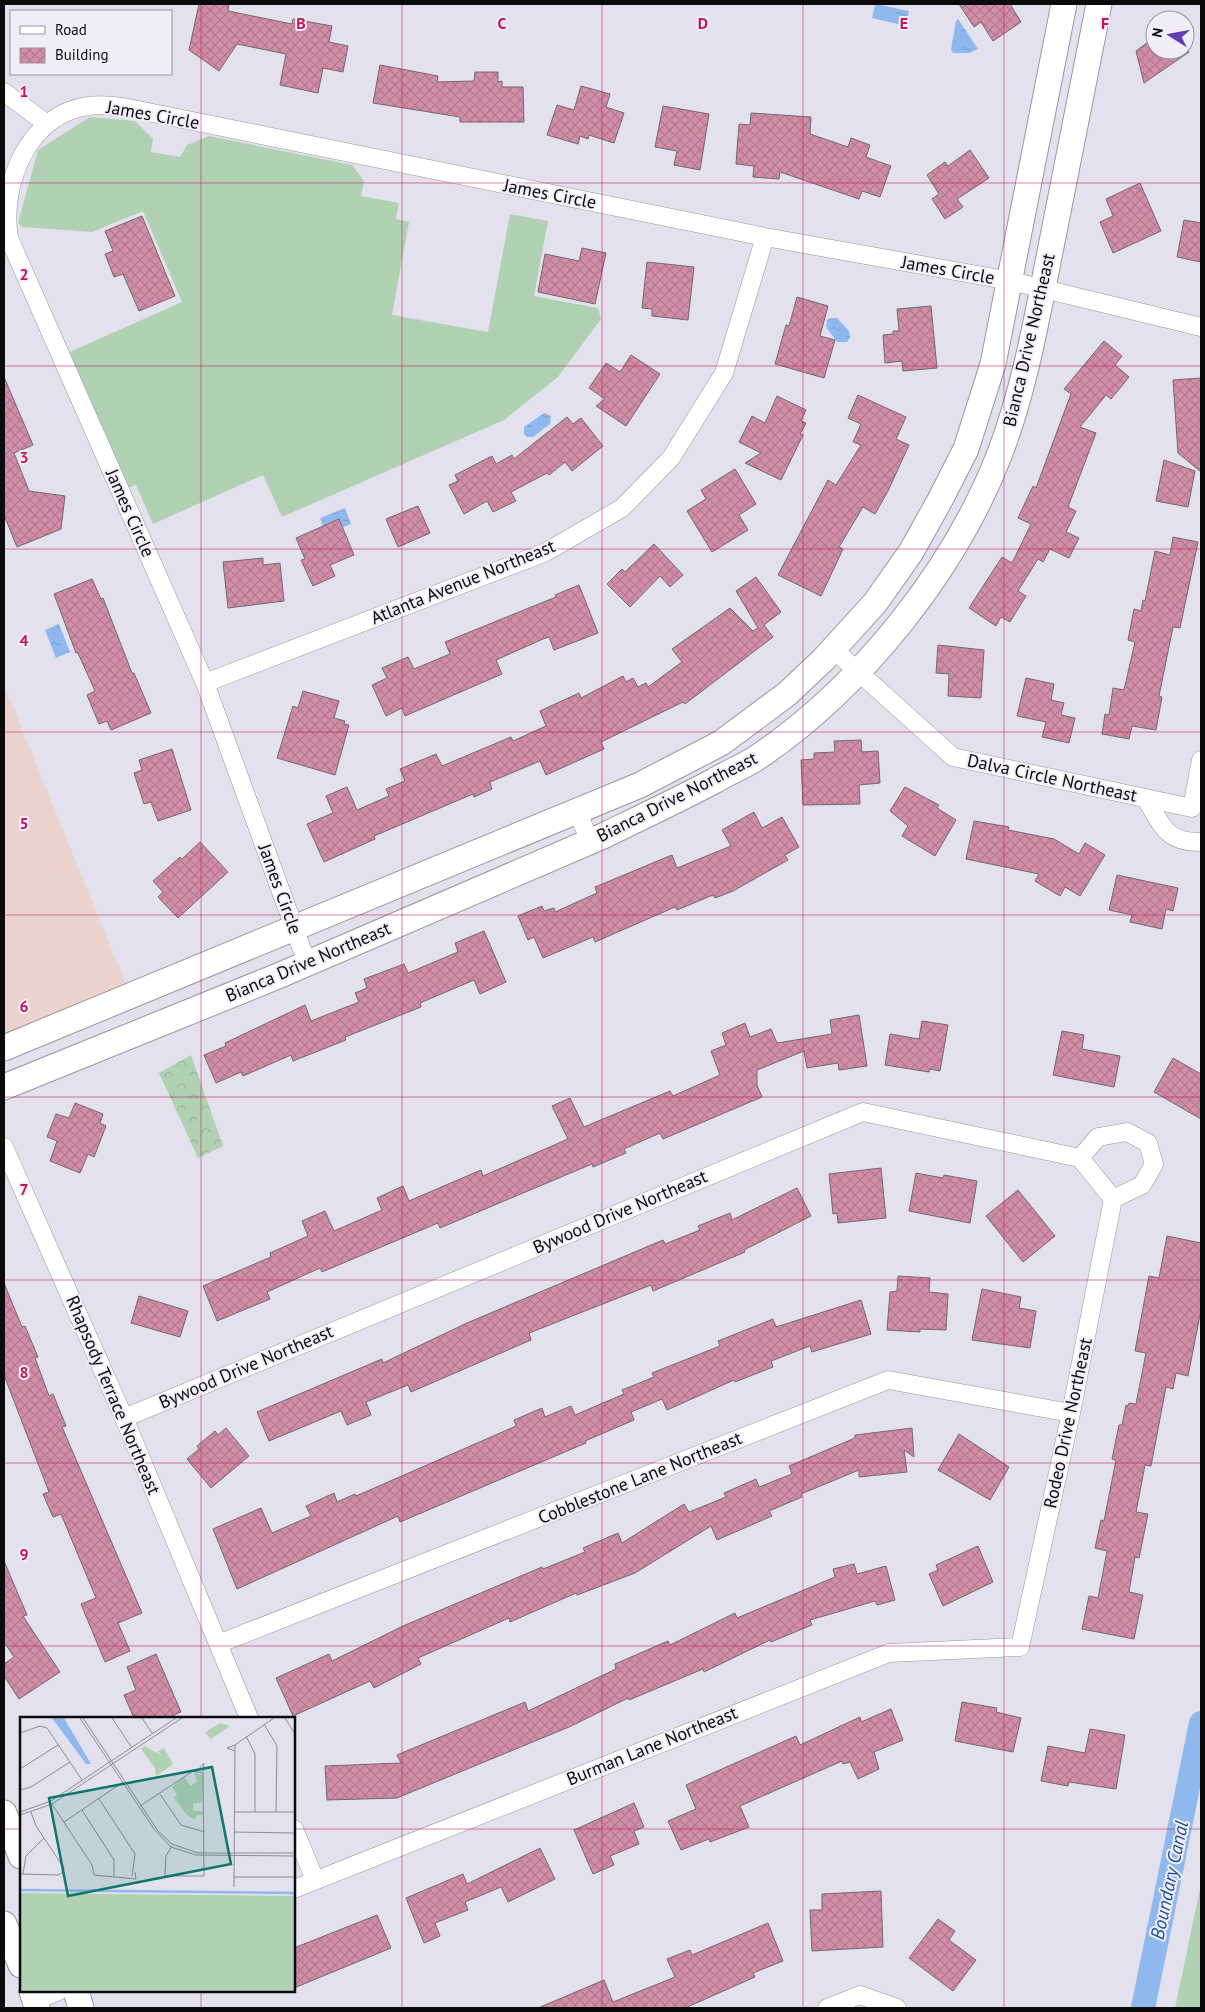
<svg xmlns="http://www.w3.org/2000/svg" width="1205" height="2012" viewBox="0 0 1205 2012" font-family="'PT Sans',sans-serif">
<defs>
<pattern id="forest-crowns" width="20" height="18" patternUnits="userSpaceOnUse" patternTransform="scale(1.25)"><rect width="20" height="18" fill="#b1d2b2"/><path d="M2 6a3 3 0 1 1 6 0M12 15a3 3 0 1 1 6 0" fill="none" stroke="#97b398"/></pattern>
<pattern id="water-ripples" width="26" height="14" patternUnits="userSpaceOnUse" patternTransform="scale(1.25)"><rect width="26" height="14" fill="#8fb9ee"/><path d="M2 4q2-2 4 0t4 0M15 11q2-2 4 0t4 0" fill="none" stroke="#7a9ecb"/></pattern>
<pattern id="building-cross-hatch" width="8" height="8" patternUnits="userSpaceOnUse" patternTransform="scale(1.25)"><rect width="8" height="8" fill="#d28ea8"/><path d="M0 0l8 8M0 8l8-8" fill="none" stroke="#b3798f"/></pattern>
</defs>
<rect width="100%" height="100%" fill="#e3e1ed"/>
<!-- commercial -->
<path fill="#ecd3cd" d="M4 685 126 985 4 1036Z"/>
<!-- grass -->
<path fill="#b1d2b2" d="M90 117 135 121 153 139 151 152 180 157 187 145 209 136 352 165 364 181 361 196 399 203 396 219 409 222 392 315 488 332 510 214 548 221 534 296 598 308 601 319 558 377 504 420 282 517 263 475 153 524 136 485 122 490 63 355 182 302 143 211 92 232 22 227 18 223 38 150Z
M1201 1884V2008H1175Z"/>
<!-- forest -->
<path fill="url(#forest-crowns)" d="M191 1055 223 1146 198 1158 159 1073Z"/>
<!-- water -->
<path fill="url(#water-ripples)" d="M875 4 909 11 906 26 872 18Z
M958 19 978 49 970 53H953L951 49 956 21Z
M830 318H837L849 331 850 337 847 342H837L826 327 827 320Z
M544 413 551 416 550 424 533 437H527L524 434V427Z
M345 508 351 524 326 534 320 518Z
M59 624 70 652 56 658 45 630Z"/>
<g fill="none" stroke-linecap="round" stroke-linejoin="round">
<!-- canal -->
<path stroke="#8fb9ee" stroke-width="24" d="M1143 2008 1201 1723"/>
</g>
<!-- building -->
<path fill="url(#building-cross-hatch)" stroke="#74686c" d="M199 4H229L228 11 292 24 293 19 332 26 329 42 348 46 343 72 323 68 318 93 280 85 286 54 237 44 219 71 189 50Z
M959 4H1010L1021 22 993 41 981 22 974 27Z
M1155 37V50H1185V46L1189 52 1144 83 1136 51Z
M380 65 438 76 437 82 474 81 475 72H498V82L502 81V87H523L524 122H460V117L373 103Z
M581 86 610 94 606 107 624 113 614 143 589 135 588 139 580 136 578 144 547 135 557 105 574 110Z
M663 106 709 114 700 170 674 165 677 151 655 147Z
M751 113 811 117 810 134 848 147 851 138 870 145 866 157 891 166 880 197 862 191 859 199 780 172 779 179 753 177 754 166 736 164 739 124 750 125Z
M970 150 989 178 957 199 963 207 945 219 932 199 939 194 927 175 945 162 948 166Z
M1140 183 1161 231 1113 253 1100 222 1113 216 1106 199Z
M142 216 175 296 139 311 123 274 114 277 105 254 113 251 105 231Z
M1184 220 1201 223V262L1177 257Z
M582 248 606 253 595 304 538 292 545 254 579 261Z
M647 262 694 267 688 320 652 316V309L642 308Z
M797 297 828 306 820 336 835 340 824 378 775 364 786 325 789 326Z
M931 306 937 368 903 371 902 361 885 363 883 335 893 334V331H899L897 309Z
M1104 341 1122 356 1115 365 1129 377 1111 399 1106 395 1080 427 1096 433 1068 507 1076 511 1066 532 1079 538 1069 558 1050 549 1043 562 1038 559 1018 591 1026 596 1010 622 1001 617 996 626 969 608 1002 557 1012 563 1031 524 1018 518 1033 486 1036 488 1071 394 1064 389Z
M631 355 660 374 626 426 596 406 605 399 589 388 606 363 620 372Z
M4 377 33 445 14 453 29 491 65 496 61 529 17 547 4 515Z
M1201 378V472L1178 453 1173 380Z
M858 395 906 417 896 439 909 445 888 491 875 514 863 507 839 547 843 549 821 596 778 575 828 480 836 485 861 445 853 442 861 424 848 418Z
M777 396 806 410 801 421 806 423 800 434 803 435 781 480 745 463 761 453 739 442 752 416 765 423Z
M567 417 573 424 581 418 603 446 572 471 565 462 549 475 547 473 511 492 516 501 493 512 487 501 464 514 449 485 458 481 455 475 492 456 496 464 512 455 514 459Z
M1164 460 1195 471 1188 507 1156 501Z
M735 469 756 504 739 515 748 530 712 552 687 511 706 499 701 490Z
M418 506 430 533 398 547 386 519Z
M339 519 354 555 330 565 335 576 313 586 301 560 305 559 296 538Z
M1173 537 1198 542 1180 628 1173 627 1159 696 1162 697 1156 730 1132 726 1129 739 1102 734 1105 714 1109 715 1113 688 1124 690 1135 642 1128 640 1134 609 1141 611 1143 600 1145 601 1155 551 1170 555Z
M654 544 683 575 670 587 660 576 630 607 607 584 622 569 625 572Z
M263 558V565L280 563 284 601 228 608 223 562Z
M756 577 781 612 764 625 773 637 685 704 683 702 601 742 604 749 546 775 540 761 490 782 492 789 474 797 473 794 374 836 375 839 324 862 307 824 333 813 326 796 347 787 357 810 389 796 386 789 405 781 400 769 436 754 442 766 511 737 513 741 546 726 540 711 579 693 581 698 623 676 626 682 633 678 638 687 646 683 648 687 682 662 672 649 730 608 753 631 758 628 736 591Z
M92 579 101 599 103 598 132 673H134L151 713 111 730 107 721 99 724 87 695 95 691 78 653H76L54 594Z
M579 585 598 633 554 650 549 637 543 639 496 660 502 674 405 716 402 708 386 716 372 685 387 678 382 668 408 657 414 669 450 654 445 642 556 597 555 595Z
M938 645 984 650 981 698 948 696 949 674 936 673Z
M1026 678 1054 684 1051 700 1064 703 1061 715 1075 718 1069 743 1042 737 1046 722 1017 716Z
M303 691 339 701 334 718 345 721 344 724 349 725 335 775 277 758 293 706 298 708Z
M861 740 862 752 878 751 880 783 859 785 860 804 803 805 801 760 814 759V753L835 752 834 741Z
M172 749 191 810 158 821 151 802 144 804 134 773 142 770 139 760Z
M905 787 939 805 937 808 956 820 935 856 902 836 908 826 890 811Z
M754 812 762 828 782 817 799 847 785 855 788 860 733 891 715 898 713 895 677 910 675 907 595 942 593 937 543 958 534 937 528 940 518 916 542 906 544 911 554 908 555 912 597 893 595 887 672 855 677 868 731 846 722 830Z
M974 821 1009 827 1008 830 1054 839 1079 854 1085 843 1105 855 1080 896 1065 887 1060 896 1035 881 1039 874 966 859Z
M200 842 228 872 178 918 158 897 163 892 153 881 180 857 182 859Z
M1117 875 1178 888 1173 911 1166 909 1162 929 1130 922 1132 915 1109 910Z
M484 931 506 982 480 994 474 980 420 1003 421 1007 345 1037 346 1040 293 1061 291 1055 243 1076 241 1072 216 1083 204 1055 226 1046 225 1043 305 1005 311 1021 359 1002 355 993 367 988 364 979 404 964 408 973 458 952 455 943Z
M859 1015 867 1066 839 1070 838 1063 807 1068 804 1051 757 1070V1085L762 1097 663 1139 660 1133 624 1149 626 1153 593 1167 592 1164 440 1228 438 1223 322 1272 320 1268 267 1292 270 1299 217 1321 203 1286 271 1257 270 1253 308 1236 302 1221 325 1211 334 1231 382 1210 377 1198 403 1186 409 1201 481 1170 483 1176 568 1139 552 1106 570 1098 584 1127 670 1091 673 1096 720 1075 711 1051 726 1045 722 1033 745 1023 750 1037 771 1029 777 1043 832 1034 830 1020Z
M922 1021 948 1025 940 1071 930 1069 929 1072 885 1065 890 1034 919 1039Z
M1062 1031 1084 1035 1082 1049 1120 1056 1114 1087 1053 1075Z
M1173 1058 1201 1074V1119L1154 1092Z
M75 1103 103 1114 100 1123 106 1126 94 1157 88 1154 80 1173 50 1161 57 1141 47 1137 56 1114 69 1118Z
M881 1168 886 1218 838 1223 837 1213 833 1214 829 1174Z
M916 1173 943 1178 944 1175 977 1181 970 1223 909 1211Z
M797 1188 811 1216 744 1250 745 1252 653 1291 651 1285 529 1333 531 1340 411 1392 408 1385 366 1402 371 1415 347 1425 341 1411 269 1441 257 1412 382 1359 383 1363 467 1323 663 1240 665 1244 700 1230 698 1226 730 1213 732 1220Z
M1018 1190 1055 1236 1023 1262 986 1216Z
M1167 1236 1201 1243V1310L1188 1376 1176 1373 1173 1389 1166 1387 1151 1466 1145 1465 1136 1512 1148 1514 1139 1558 1135 1557 1129 1592 1143 1595 1134 1639 1082 1629 1089 1596 1098 1598 1107 1551 1095 1548 1101 1520 1104 1521 1116 1460 1112 1459 1119 1425H1122L1126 1405 1128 1406 1129 1403 1136 1404 1146 1353 1135 1351 1149 1276 1159 1278Z
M898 1276 930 1278 929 1292 948 1294 946 1330 920 1329V1332L887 1330 890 1292 897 1291Z
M4 1283 22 1327 25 1326 38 1357 35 1358 49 1396 53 1394 66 1426 62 1427 142 1613 118 1623 130 1651 105 1662 81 1604 96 1598 61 1514 53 1517 43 1494 49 1492 4 1375Z
M982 1289 1021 1297 1019 1308 1036 1311 1030 1348 972 1340Z
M139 1296 188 1311 180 1337 131 1323Z
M861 1300 871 1334 812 1352 810 1346 771 1361 773 1367 735 1382 734 1380 667 1410 662 1399 631 1412 634 1420 585 1441 586 1443 400 1522 398 1516 237 1589 213 1529 261 1508 272 1533 311 1516 306 1506 334 1493 337 1502 355 1494 356 1496 516 1426 514 1420 542 1408 545 1417 571 1406 575 1415 624 1394 622 1390 654 1377 652 1373 720 1346 718 1341 773 1319 776 1327Z
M226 1428 249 1456 211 1488 187 1459 199 1449 197 1446 215 1431 218 1435Z
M912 1428 914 1457 904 1450 907 1472 859 1477V1470L801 1494 802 1497 769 1511 772 1516 717 1540 711 1526 635 1573 577 1595 576 1593 510 1622 509 1618 418 1658 421 1664 374 1688 370 1681 293 1716 276 1678 329 1654 332 1661 403 1626 542 1567 543 1569 585 1552 583 1548 618 1533 622 1543 684 1504 689 1512 726 1497 724 1493 756 1479 759 1487 792 1474 789 1466 855 1438V1435Z
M959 1434 1009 1467 990 1500 938 1470Z
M978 1546 993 1582 943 1606 929 1574 938 1570 936 1565Z
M4 1561 27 1615 23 1616 60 1672 19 1699 4 1676V1664L14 1657 4 1642Z
M854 1564 857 1574 886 1566 895 1600 877 1605 875 1601 810 1620 812 1625 771 1642 770 1640 704 1672 703 1669 629 1700 628 1698 569 1727 397 1798 327 1800 325 1766 401 1763 397 1755 525 1702 528 1711 616 1669 615 1664 668 1641 670 1645 735 1613 737 1618 835 1577 833 1569Z
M156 1654 181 1712 167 1718H134L124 1695 136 1690 127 1667Z
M962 1702 997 1708 996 1712 1021 1718 1013 1752 955 1741Z
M891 1709 903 1740 874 1752 879 1769 858 1779 850 1762 843 1764 842 1761 740 1806 749 1827 710 1842 709 1839 681 1850 668 1821 696 1809 686 1785 796 1736 800 1745 860 1717 861 1722Z
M1090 1729 1125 1735 1116 1789 1069 1782 1068 1786 1041 1781 1048 1746 1085 1753Z
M634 1803 644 1827 634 1831 639 1844 610 1856 614 1865 593 1874 574 1830Z
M540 1848 555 1879 508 1902 501 1887 465 1902 468 1910 435 1923 440 1936 424 1943 406 1898 463 1874 467 1884Z
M881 1891 883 1947 812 1951 810 1910H822V1894Z
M377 1915 391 1948 294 1988V1948Z
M938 1919 955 1931 949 1940 976 1960 953 1991 909 1958Z
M768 1923 783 1961 753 1973 755 1977 685 2008H538L604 1980 613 2002 675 1977 667 1959 690 1950 692 1955Z"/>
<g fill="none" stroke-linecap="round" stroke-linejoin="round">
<!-- street casing -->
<g stroke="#9795a0" stroke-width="19">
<path id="street" d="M4 92 47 124
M833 649 953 757 1192 808 1201 760
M205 683 546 552 622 508 671 458 724 373 765 237
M1146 799C1162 825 1166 843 1201 842
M577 810 590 842
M307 963 205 683 9 238C0 183 29 114 88 106 100 104 111 106 123 107L765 237 1011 281 1201 327
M4 1147 124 1418 249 1718
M1080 1158 1098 1137 1127 1132 1148 1143 1154 1164 1142 1185 1113 1199
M124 1418 863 1112 1080 1158 1113 1199
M218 1644 888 1380 1071 1413
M294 1829 315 1880
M294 1889 889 1653 1020 1647 1071 1413 1113 1199
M35 2001 59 1991
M827 2008 860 1995 897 2008"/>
</g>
<!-- secondary casing -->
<g stroke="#9795a0" stroke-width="27">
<path id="secondary" d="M4 1048 640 785 721 743 787 694 824 659 875 603 911 552 940 500 966 449 993 364 1064 4
M4 1087 278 976 603 836C640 818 678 800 714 781 727 773 742 767 755 759 860 689 955 570 1000 453 1024 390 1036 323 1049 257 1066 173 1082 88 1099 4
M4 1813 21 1856
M4 1924 21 1965
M32 1991 37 2008
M76 1991 81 2008"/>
</g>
<!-- street -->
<use href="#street" stroke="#fff" stroke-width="18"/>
<!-- secondary -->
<use href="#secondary" stroke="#fff" stroke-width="25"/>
</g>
<!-- grid -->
<path fill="none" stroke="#c2185b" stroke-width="1" stroke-opacity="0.55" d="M201 4V1718M402 4V2008M602 4V2008M803 4V2008M1004 4V2008M4 183H1201M4 366H1201M4 549H1201M4 732H1201M4 915H1201M4 1097H1201M4 1280H1201M4 1463H1201M4 1646H1201M4 1829H21M294 1829H1201M201 1991V2008"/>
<g text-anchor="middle" stroke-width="4" stroke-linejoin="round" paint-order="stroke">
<!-- street labels -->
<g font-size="18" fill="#0b0b0e" stroke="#f1eefa">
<text transform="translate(153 115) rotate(10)" y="6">James Circle</text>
<text transform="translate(550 194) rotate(11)" y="6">James Circle</text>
<text transform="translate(948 270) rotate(10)" y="6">James Circle</text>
<text transform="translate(1029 340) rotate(-77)" y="6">Bianca Drive Northeast</text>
<text transform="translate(130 513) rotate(66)" y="6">James Circle</text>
<text transform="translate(463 582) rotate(-22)" y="6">Atlanta Avenue Northeast</text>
<text transform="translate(1052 778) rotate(12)" y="6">Dalva Circle Northeast</text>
<text transform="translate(677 797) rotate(-27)" y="6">Bianca Drive Northeast</text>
<text transform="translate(280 889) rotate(70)" y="6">James Circle</text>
<text transform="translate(308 962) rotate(-23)" y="6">Bianca Drive Northeast</text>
<text transform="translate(620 1212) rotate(-23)" y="6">Bywood Drive Northeast</text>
<text transform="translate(246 1367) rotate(-23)" y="6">Bywood Drive Northeast</text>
<text transform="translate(113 1395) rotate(67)" y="6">Rhapsody Terrace Northeast</text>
<text transform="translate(1068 1423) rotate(-78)" y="6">Rodeo Drive Northeast</text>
<text transform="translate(640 1478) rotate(-22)" y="6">Cobblestone Lane Northeast</text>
<text transform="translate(652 1746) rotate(-22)" y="6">Burman Lane Northeast</text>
</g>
<!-- water labels -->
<g font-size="19" font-style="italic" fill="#194f8f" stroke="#f1eefa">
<text transform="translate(1169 1880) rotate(-78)" y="7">Boundary Canal</text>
</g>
</g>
<!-- overview -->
<g transform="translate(20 1717)">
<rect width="275" height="275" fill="#e3e1ed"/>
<path d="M174 55 184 59 182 85 173 87V94H183V98H176L175 103 166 97 154 81 157 78 152 70 164 60 171 69 177 64ZM0 176 275 179V274H0Z" fill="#b1d2b2"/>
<path d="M200 6 210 9 191 22 185 15ZM125 29 142 39 138 34 144 31 153 47 136 59 135 51 121 32ZM183 179H275V274H182Z" fill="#b1d2b2"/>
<path d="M60 206 68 210 70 219 75 220 79 238 76 241 65 236 64 221 58 218 55 209ZM219 224 230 230 232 247 228 253H220L216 248 214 230ZM117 257 133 270 136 274H129L122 268 118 274Z" fill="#b1d2b2"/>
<path d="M32 1H44L71 47H66Z" fill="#8fb9ee"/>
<path fill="none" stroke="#8fb9ee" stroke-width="2.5" d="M0 173 275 176"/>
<path fill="none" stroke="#8d8b94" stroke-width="1" d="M60 1 134 112 151 130 176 138 275 139M63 1 138 114 152 127 178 136H275M92 1 112 31M122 1 132 16M265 1 275 17M244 7 257 29 256 95M0 16 20 9 27 11 62 63M226 19 235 37V95M215 34 207 31 215 28M0 52 38 28M178 53 184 46 183 55M0 73 11 70 50 45M140 77 161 108 185 115M79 82 115 137 112 159M32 87 72 148 74 158 116 162 115 155M120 89 173 54 183 56 184 159H145L146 139 152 129M62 93 94 143V159M0 95 31 84 156 1M215 95H275M0 98 32 87 162 1M44 105 103 65M214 115 275 116M0 157 38 158 43 155 44 151 16 109 11 95M3 157 6 139 24 121M214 160H275M214 170 215 28 254 1"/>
<path fill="#0f766e" fill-opacity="0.15" stroke="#0f766e" stroke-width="2.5" d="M192 50 211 147 48 179 29 81Z"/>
<rect width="275" height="275" fill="none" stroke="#0b0b0e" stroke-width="2.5"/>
</g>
<g font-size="16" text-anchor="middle" font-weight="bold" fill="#c2185b" stroke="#f1eefa" stroke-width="4" stroke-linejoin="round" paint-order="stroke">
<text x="301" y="29">B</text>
<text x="502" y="29">C</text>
<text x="703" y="29">D</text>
<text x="904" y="29">E</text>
<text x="1105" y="29">F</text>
<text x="24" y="97">1</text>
<text x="24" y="280">2</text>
<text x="24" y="463">3</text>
<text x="24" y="646">4</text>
<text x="24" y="829">5</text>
<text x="24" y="1012">6</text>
<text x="24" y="1195">7</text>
<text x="24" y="1378">8</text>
<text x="24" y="1560">9</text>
</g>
<!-- border -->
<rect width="1205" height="2012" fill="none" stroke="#0b0b0e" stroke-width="10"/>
<!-- legend -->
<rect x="10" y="10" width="162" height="65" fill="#f1eefa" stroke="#95939c"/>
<rect x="20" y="26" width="25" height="8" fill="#ffffff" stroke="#95939c"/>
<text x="55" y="35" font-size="15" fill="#0b0b0e">Road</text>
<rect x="20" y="48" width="25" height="15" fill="url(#building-cross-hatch)" stroke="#95939c"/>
<text x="55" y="60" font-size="15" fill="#0b0b0e">Building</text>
<!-- north arrow -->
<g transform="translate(1170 35) rotate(281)"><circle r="24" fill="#f1eefa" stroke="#95939c"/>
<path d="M0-4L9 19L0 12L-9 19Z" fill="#5e3db5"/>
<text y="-8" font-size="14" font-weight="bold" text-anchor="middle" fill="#0b0b0e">N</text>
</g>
</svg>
